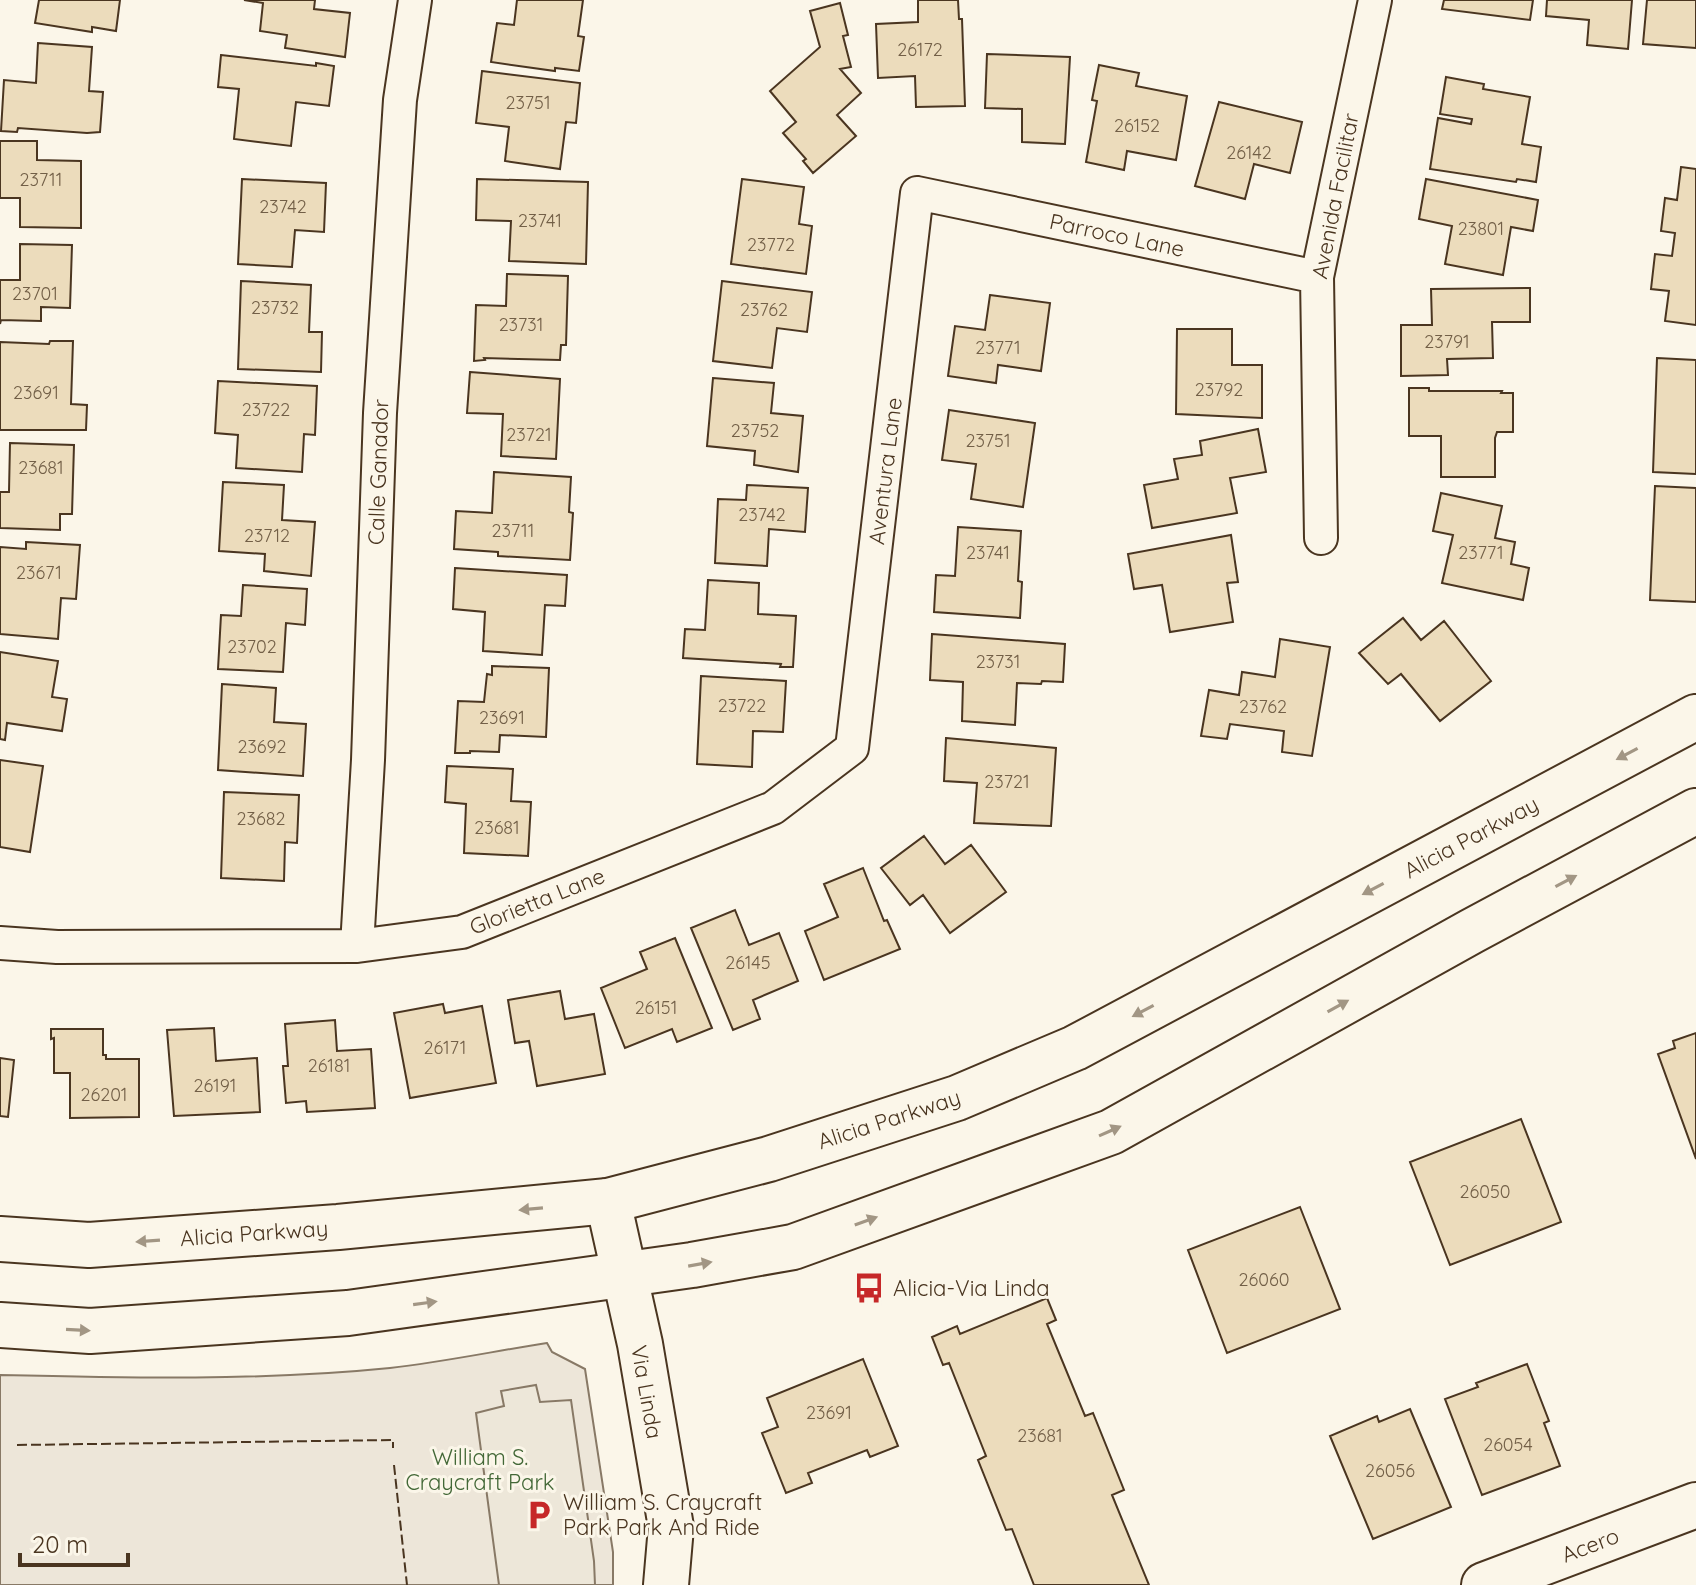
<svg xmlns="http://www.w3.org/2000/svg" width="1696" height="1585" viewBox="0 0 1696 1585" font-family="Quicksand,sans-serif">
<rect width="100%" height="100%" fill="#fbf6e9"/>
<!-- green -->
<path fill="#ede6d9" stroke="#887966" stroke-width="2" d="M547 1343 552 1352 585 1369 613 1552V1585H0V1375C130 1378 261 1381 390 1368 443 1362 495 1351 547 1343Z"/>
<!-- parking -->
<path fill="#ede7d9" stroke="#887966" stroke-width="2" d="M536 1385 540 1402 571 1400 594 1561 595 1585H499L476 1413 504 1406 501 1391Z"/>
<!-- building -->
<path fill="#ecdcbc" stroke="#4a3520" stroke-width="2" d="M39 0H120L116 31 92 27V32L35 23Z
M244 0H315L314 9 350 13 345 57 285 48 287 35 260 31 263 3Z
M517 0H583L578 36 584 37 579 71 555 68V71L491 62 497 23 514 25Z
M918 0H958L959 19H962L965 106 916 107 915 76 878 78 876 24 918 22Z
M1444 0H1533L1530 20 1442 9Z
M1547 0H1632L1628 49 1587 45 1589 20 1546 16Z
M1647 0H1696V48L1643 44Z
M840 3 848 35 843 36 851 67 840 69 861 93 837 115 856 136 813 173 803 161 806 159 783 133 796 122 770 91 820 47 810 11Z
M38 43 92 47 89 91 103 92 100 132 87 133 18 128 17 132 1 131 4 80 36 83Z
M987 54 1070 57 1065 144 1022 142V109L985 108Z
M221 55 316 66V63L334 66 329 106 296 102 291 146 234 139 239 89 218 87Z
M1099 65 1139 73 1136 86 1187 96 1176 160 1127 151 1124 170 1086 162 1097 101 1092 100Z
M482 71 580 83 576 123 566 122 560 169 505 161 509 127 476 123Z
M1446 77 1484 84 1483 89 1530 97 1522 144 1541 147 1536 182 1517 179 1516 182 1430 169 1438 118 1471 124 1472 119 1440 114Z
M1219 102 1302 122 1290 173 1254 164 1245 199 1195 186Z
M0 141H37V160L81 161V228L20 227V198H0Z
M1681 167 1696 169V325L1665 321 1669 291 1651 289 1655 254 1672 256 1675 233 1661 231 1665 198 1677 200Z
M242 179 326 183 324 232 295 230 292 267 238 264Z
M477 179 588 182 586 264 509 261 511 221 476 220Z
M742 179 804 187 799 224 812 226 806 274 731 264Z
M1426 179 1538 200 1533 231 1511 227 1503 275 1445 264 1452 226 1419 219Z
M20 244 72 245 70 308 41 307V321L1 320 0 324V280H20Z
M507 274 568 276 566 345H561L560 360 484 358 485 360 474 361 476 305 506 306Z
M241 281 311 285 309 332H322L321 372 238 369Z
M722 281 812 292 807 332 777 328 772 368 713 361Z
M1530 288V322H1492L1493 358 1447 359 1448 375 1401 376V325H1432L1431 289Z
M990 295 1050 303 1041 371 998 365 996 383 948 376 955 326 985 330Z
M1177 329H1232V365H1262V418L1176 414Z
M50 341H73L71 404 87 405 86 430H0V342L49 344Z
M1657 358 1696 360V474L1653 472Z
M470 372 560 379 556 459 501 456 503 414 467 413Z
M713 378 774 383 771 413 803 416 798 472 754 465 755 451 707 446Z
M218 381 317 386 315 435 304 434 302 472 236 468 238 435 215 433Z
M1409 388H1429V391H1502L1501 393H1513V432H1497L1495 438V477H1441V436H1409Z
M949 410 1035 423 1023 507 971 499 976 464 942 460Z
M1258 429 1266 472 1230 478 1237 513 1152 528 1144 485 1178 479 1174 459 1202 455 1200 441Z
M10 443 74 445 72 514H60V530L0 528V492H9Z
M494 472 571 477 569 512 573 513 570 560 498 556V552L454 549 456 511 492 513Z
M223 482 284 485 282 520 315 522 311 576 264 571 265 554 219 551Z
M747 485 808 488 805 532 769 529 767 566 715 563 718 499 746 500Z
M1655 486 1696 488V602L1650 600Z
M1441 493 1502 506 1495 538 1515 542 1511 564 1529 568 1523 600 1442 583 1453 535 1433 531Z
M958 527 1021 531 1018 581 1022 582 1020 618 934 612 936 575 955 576Z
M1231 535 1238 582 1227 583 1233 622 1170 632 1162 585 1134 589 1128 554Z
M26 542 80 545 76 599 61 598 58 639 0 634V547L26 549Z
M455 568 567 575 565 606 545 605 542 655 483 651 485 612 453 609Z
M708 580 759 583 758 614 796 616 793 667H780L781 664 683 658 685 629 705 630Z
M243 585 307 589 305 625 286 623 283 672 218 669 221 615 241 616Z
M1403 618 1421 640 1444 621 1491 681 1440 721 1401 674 1388 684 1359 653Z
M932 634 1065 644 1063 682 1042 681 1041 684 1017 683 1015 725 962 721 963 682 930 680Z
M1280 639 1330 647 1312 756 1282 752 1284 731 1230 724 1227 739 1201 736 1209 690 1239 695 1242 672 1275 677Z
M0 652 58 661 52 697 67 699 62 731 7 723 5 740 0 739Z
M492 666 549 668 546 737 500 735 499 752 470 751V753H455L458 701 484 702 487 674 492 675Z
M701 676 786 681 783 732 753 731 752 767 697 764Z
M222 684 276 688 274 722 306 724 303 776 218 770Z
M946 738 1056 748 1051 826 974 823 977 783 944 781Z
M0 760 43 766 30 852 0 847Z
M447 766 513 769 511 801 531 802 528 856 464 853 466 804 445 802Z
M224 792 299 795 297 843 285 842 284 881 221 878Z
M924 836 945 864 971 845 1006 892 950 933 923 895 910 905 881 868Z
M863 868 884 921 887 920 900 949 824 980 805 931 838 917 824 884Z
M735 910 749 945 779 933 798 981 753 1000 760 1019 733 1030 691 928Z
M675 938 712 1028 677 1042 672 1029 625 1048 601 988 647 969 640 952Z
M560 991 565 1019 594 1014 605 1074 537 1086 529 1041 515 1043 508 1000Z
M443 1004 445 1013 482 1006 496 1083 410 1098 394 1013Z
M335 1020 337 1051 371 1049 375 1108 307 1112 306 1101 286 1103 283 1066H288L285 1024Z
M214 1028 216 1061 257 1058 260 1112 174 1116 167 1030Z
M51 1029H103V1055H106V1059H139V1117L70 1118V1073H54V1038L51 1039Z
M1696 1033V1159L1658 1054 1675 1048 1673 1041Z
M0 1058 14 1060 8 1117 0 1116Z
M1521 1119 1561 1222 1450 1265 1410 1162Z
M1300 1207 1340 1309 1227 1353 1188 1250Z
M1047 1298 1056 1320 1047 1324 1085 1416 1093 1413 1124 1490 1112 1495 1149 1585H1034L1012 1529 1006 1530 978 1460 986 1456 949 1363 943 1365 932 1337 957 1326 960 1334Z
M863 1359 898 1446 870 1457 867 1450 808 1473 812 1483 786 1493 762 1433 778 1427 767 1398Z
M1527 1364 1549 1421 1544 1423 1560 1466 1482 1495 1445 1399 1478 1387 1476 1383Z
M1410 1409 1451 1507 1373 1539 1330 1436 1377 1416 1379 1422Z"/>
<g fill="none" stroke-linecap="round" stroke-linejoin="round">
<!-- street casing -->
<g stroke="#4a3520" stroke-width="36">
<path id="street" d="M1321 538 1317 277 1375 0
M0 943 57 947 357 946 462 932 773 808 852 748 917 193 1317 277
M357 946 368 760 380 413 400 100 415 0"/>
</g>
<!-- secondary casing -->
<g stroke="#4a3520" stroke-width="48">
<path id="secondary" d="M608 1201 640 1344 671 1527 666 1585
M1484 1585 1696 1505"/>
</g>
<!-- primary casing -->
<g stroke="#4a3520" stroke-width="48">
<path id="primary" d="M0 1239 89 1245 338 1227 608 1201 769 1159 957 1098 1075 1048 1696 717
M0 1325 90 1331 348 1313 692 1265 793 1247 1111 1132 1472 931 1696 811"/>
</g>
<!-- street -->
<use href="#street" stroke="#fbf6e9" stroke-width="32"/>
<!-- secondary -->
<use href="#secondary" stroke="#fbf6e9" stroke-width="44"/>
<!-- primary -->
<use href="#primary" stroke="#fbf6e9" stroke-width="44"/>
<!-- fence -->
<path stroke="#4a3520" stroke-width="2" stroke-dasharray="10 4" stroke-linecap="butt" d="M17 1445 393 1440V1448
M394 1465 407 1585"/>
</g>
<!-- one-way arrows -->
<defs><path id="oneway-solid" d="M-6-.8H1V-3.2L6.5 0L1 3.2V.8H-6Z" transform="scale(2)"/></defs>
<g fill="#a29684">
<use href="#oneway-solid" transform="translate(1627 754) rotate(152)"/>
<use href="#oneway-solid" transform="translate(1566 881) rotate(-28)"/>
<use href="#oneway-solid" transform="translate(1373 889) rotate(152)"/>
<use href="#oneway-solid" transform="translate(1338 1006) rotate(-29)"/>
<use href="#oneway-solid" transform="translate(1143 1011) rotate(152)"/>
<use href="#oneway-solid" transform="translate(1110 1131) rotate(-24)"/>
<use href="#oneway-solid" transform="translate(531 1209) rotate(175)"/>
<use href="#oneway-solid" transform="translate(866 1221) rotate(-20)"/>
<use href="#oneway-solid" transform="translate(148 1241) rotate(176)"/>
<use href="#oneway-solid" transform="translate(700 1264) rotate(-10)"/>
<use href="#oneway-solid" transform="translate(425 1303) rotate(-8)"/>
<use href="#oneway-solid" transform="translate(78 1330) rotate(3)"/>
</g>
<!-- icons -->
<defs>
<g id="bus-bare" transform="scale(2.4)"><path d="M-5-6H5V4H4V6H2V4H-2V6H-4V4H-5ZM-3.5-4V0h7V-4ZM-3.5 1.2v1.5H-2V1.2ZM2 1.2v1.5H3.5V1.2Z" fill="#c62828" stroke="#fbf6e9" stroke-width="2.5" paint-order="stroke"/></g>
<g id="parking-bare" transform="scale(2.4)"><path d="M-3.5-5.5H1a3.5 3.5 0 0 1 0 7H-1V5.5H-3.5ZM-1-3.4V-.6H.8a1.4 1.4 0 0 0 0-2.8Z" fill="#c62828" stroke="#fbf6e9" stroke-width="2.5" paint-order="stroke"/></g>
</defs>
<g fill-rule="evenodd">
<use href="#bus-bare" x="869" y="1288"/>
<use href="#parking-bare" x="539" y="1515"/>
</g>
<g text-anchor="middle" stroke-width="6" stroke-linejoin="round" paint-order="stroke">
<!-- number labels -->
<g font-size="18" fill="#725f47">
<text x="920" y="56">26172</text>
<text x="528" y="109">23751</text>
<text x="1137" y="132">26152</text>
<text x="1249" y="159">26142</text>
<text x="41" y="186">23711</text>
<text x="283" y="213">23742</text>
<text x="540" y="227">23741</text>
<text x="1481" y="235">23801</text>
<text x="771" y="251">23772</text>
<text x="35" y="300">23701</text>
<text x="275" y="314">23732</text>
<text x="764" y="316">23762</text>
<text x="521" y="331">23731</text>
<text x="1447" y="348">23791</text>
<text x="998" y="354">23771</text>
<text x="1219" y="396">23792</text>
<text x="36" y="399">23691</text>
<text x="266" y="416">23722</text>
<text x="755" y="437">23752</text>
<text x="529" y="441">23721</text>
<text x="988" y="447">23751</text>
<text x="41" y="474">23681</text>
<text x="762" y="521">23742</text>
<text x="513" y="537">23711</text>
<text x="267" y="542">23712</text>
<text x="988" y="559">23741</text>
<text x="1481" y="559">23771</text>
<text x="39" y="579">23671</text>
<text x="252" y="653">23702</text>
<text x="998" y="668">23731</text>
<text x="742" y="712">23722</text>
<text x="1263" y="713">23762</text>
<text x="502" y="724">23691</text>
<text x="262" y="753">23692</text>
<text x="1007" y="788">23721</text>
<text x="261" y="825">23682</text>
<text x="497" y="834">23681</text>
<text x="748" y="969">26145</text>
<text x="656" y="1014">26151</text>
<text x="445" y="1054">26171</text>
<text x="329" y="1072">26181</text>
<text x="215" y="1092">26191</text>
<text x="104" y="1101">26201</text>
<text x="1485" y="1198">26050</text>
<text x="1264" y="1286">26060</text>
<text x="829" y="1419">23691</text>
<text x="1040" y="1442">23681</text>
<text x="1508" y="1451">26054</text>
<text x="1390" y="1477">26056</text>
</g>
<!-- street labels -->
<g font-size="22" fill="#4a3520" stroke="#fbf6e9">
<text transform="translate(1335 196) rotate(-79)" y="8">Avenida Facilitar</text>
<text transform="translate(1117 235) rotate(12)" y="8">Parroco Lane</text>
<text transform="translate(885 471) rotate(-83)" y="8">Aventura Lane</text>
<text transform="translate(378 472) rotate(-88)" y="8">Calle Ganador</text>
<text transform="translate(1471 837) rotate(-28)" y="8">Alicia Parkway</text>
<text transform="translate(537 901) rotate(-22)" y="8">Glorietta Lane</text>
<text transform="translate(889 1119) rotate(-18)" y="8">Alicia Parkway</text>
<text transform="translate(254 1233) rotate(-4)" y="8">Alicia Parkway</text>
<text transform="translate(647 1392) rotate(80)" y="8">Via Linda</text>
<text transform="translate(1590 1545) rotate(-21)" y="8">Acero</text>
</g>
<!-- poi labels -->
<g font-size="22" fill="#4a3520" stroke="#fbf6e9" text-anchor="start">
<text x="893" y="1296">Alicia-Via Linda</text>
<text x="563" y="1510">William S. Craycraft<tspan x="563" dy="25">Park Park And Ride</tspan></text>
</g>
<!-- park labels -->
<g font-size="22" fill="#436837" stroke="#fbf6e9">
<text x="480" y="1465">William S.<tspan x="480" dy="25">Craycraft Park</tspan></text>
</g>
</g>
<!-- scale -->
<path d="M20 1553v12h108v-12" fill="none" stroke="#4a3520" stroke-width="4"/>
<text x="32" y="1553" font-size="24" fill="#4a3520" stroke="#fbf6e9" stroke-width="6" paint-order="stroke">20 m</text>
</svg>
